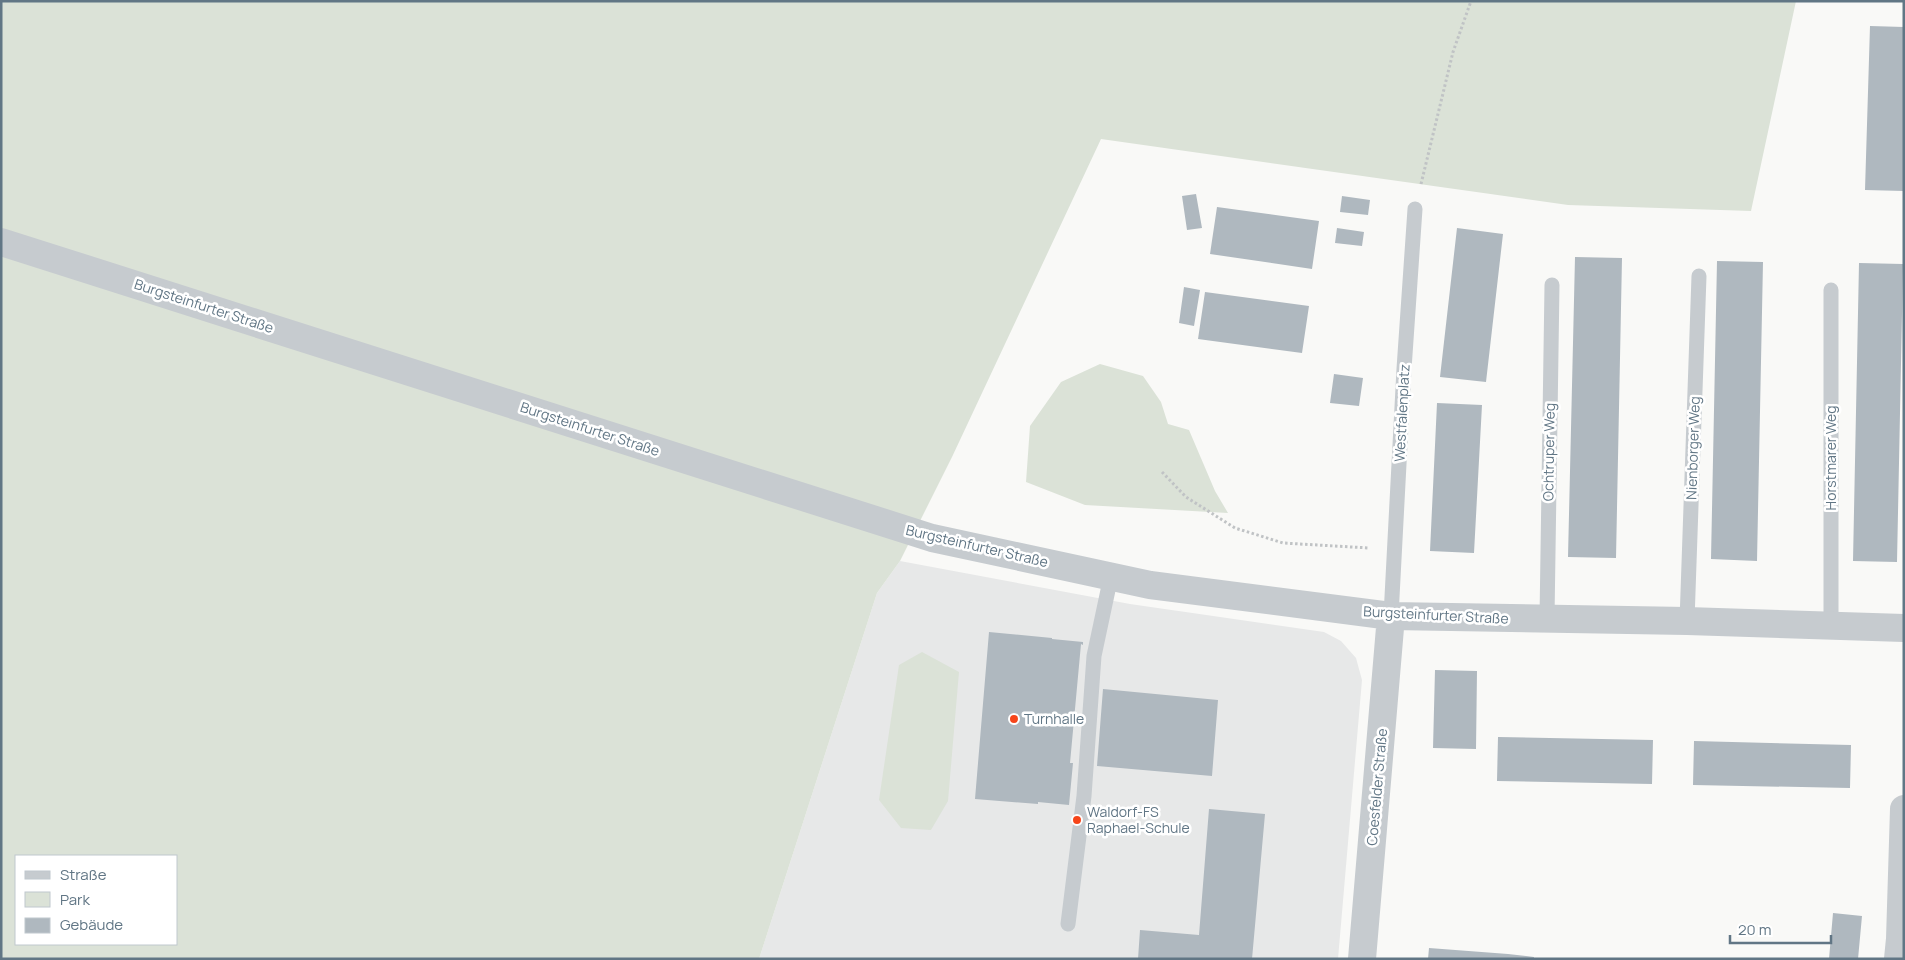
<svg xmlns="http://www.w3.org/2000/svg" width="1905" height="960" viewBox="0 0 1905 960" font-family="Manrope,sans-serif">
<rect width="100%" height="100%" fill="#f9f9f7"/>
<!-- built -->
<path fill="#e7e8e8" d="M900 561 1130 604 1324 632 1341 641 1356 658 1362 680 1338 959H759L877 593Z"/>
<!-- green -->
<path fill="#dbe2d7" fill-rule="evenodd" d="M1 1H1796L1751 211 1568 205 1101 139 952 457 900 561 877 593 759 959H1ZM16 856H176V944H16Z
M1100 364 1143 376 1161 402 1168 424 1189 430 1215 491 1228 513 1085 505 1026 482 1030 426 1061 382Z
M922 652 959 672 948 801 931 830 901 828 879 800 899 665Z"/>
<!-- building -->
<path fill="#afb8bf" d="M1870 26 1904 27V191L1865 190Z
M1196 194 1202 228 1187 230 1182 196Z
M1342 196 1370 200 1368 215 1340 212Z
M1217 207 1319 221 1312 269 1210 254Z
M1337 228 1364 232 1362 246 1335 243Z
M1457 228 1503 234 1486 382 1440 377Z
M1575 257 1622 258 1616 558 1568 557Z
M1717 261 1763 262 1757 561 1711 559Z
M1859 263 1903 264 1897 562 1853 561Z
M1184 287 1200 290 1194 326 1179 323Z
M1205 292 1309 306 1302 353 1198 339Z
M1334 374 1363 378 1359 406 1330 403Z
M1437 403 1482 405 1474 553 1430 551Z
M989 632 1052 638V639L1083 642V645L1081 644 1070 763H1073L1069 805 1038 802V804L975 799Z
M1435 670 1477 671 1476 749 1433 748Z
M1103 689 1218 700 1212 776 1097 766Z
M1498 737 1653 740 1652 784 1497 781Z
M1694 741 1851 745 1850 788 1693 785Z
M1209 809 1265 814 1252 959H1138L1140 930 1199 935Z
M1833 913 1862 916 1858 959H1829Z
M1429 948 1508 954 1534 957V959H1428Z"/>
<g fill="none" stroke-linecap="round" stroke-linejoin="round">
<!-- path -->
<path stroke="#c0c3c5" stroke-width="3" stroke-dasharray="2.5 2.5" stroke-linecap="butt" d="M1421 184 1453 52 1471 1
M1162 472 1186 497 1235 528 1283 543 1369 548"/>
<!-- lane -->
<path stroke="#c6cbcf" stroke-width="15" d="M1391 616 1404 369 1415 209
M1547 619 1552 285
M1687 621 1699 276
M1831 626V290
M1068 924 1084 796 1094 656 1111 576"/>
<!-- street -->
<path stroke="#c6cbcf" stroke-width="28" d="M1 242 932 538 1150 585 1391 616 1687 621 1904 628
M1362 959 1391 616
M1898 959 1900 939 1904 809"/>
</g>
<!-- markers -->
<g fill="#f6451a" stroke="#fff" stroke-width="2">
<circle cx="1014" cy="719" r="5"/>
<circle cx="1077" cy="820" r="5"/>
</g>
<g text-anchor="middle" stroke-width="5" stroke-linejoin="round" paint-order="stroke">
<!-- street labels -->
<g font-size="14" fill="#617685" stroke="#fff">
<text transform="translate(204 306) rotate(18)" y="5">Burgsteinfurter Straße</text>
<text transform="translate(1402 413) rotate(-87)" y="5">Westfalenplatz</text>
<text transform="translate(590 429) rotate(18)" y="5">Burgsteinfurter Straße</text>
<text transform="translate(1693 448) rotate(-88)" y="5">Nienborger Weg</text>
<text transform="translate(1549 452) rotate(-89)" y="5">Ochtruper Weg</text>
<text transform="translate(1831 458) rotate(-90)" y="5">Horstmarer Weg</text>
<text transform="translate(977 546) rotate(13)" y="5">Burgsteinfurter Straße</text>
<text transform="translate(1436 615) rotate(3)" y="5">Burgsteinfurter Straße</text>
<text transform="translate(1377 787) rotate(-85)" y="5">Coesfelder Straße</text>
</g>
<!-- poi labels -->
<g font-size="14" fill="#617685" stroke="#fff" text-anchor="start">
<text x="1024" y="724">Turnhalle</text>
<text x="1087" y="817">Waldorf-FS<tspan x="1087" dy="16">Raphael-Schule</tspan></text>
</g>
</g>
<!-- border -->
<rect width="1905" height="960" fill="none" stroke="#617685" stroke-width="5"/>
<!-- legend -->
<rect x="15" y="855" width="162" height="90" fill="#ffffff" stroke="#c0c8ce"/>
<rect x="25" y="871" width="25" height="8" fill="#c6cbcf" stroke="#c0c8ce"/>
<text x="60" y="880" font-size="15" fill="#617685">Straße</text>
<rect x="25" y="892" width="25" height="15" fill="#dbe2d7" stroke="#c0c8ce"/>
<text x="60" y="905" font-size="15" fill="#617685">Park</text>
<rect x="25" y="918" width="25" height="15" fill="#afb8bf" stroke="#c0c8ce"/>
<text x="60" y="930" font-size="15" fill="#617685">Gebäude</text>
<!-- scale -->
<path d="M1730 935v8h101v-8" fill="none" stroke="#617685" stroke-width="2.5"/>
<text x="1738" y="935" font-size="15" fill="#617685" stroke="#ffffff" stroke-width="4" paint-order="stroke">20 m</text>
</svg>
